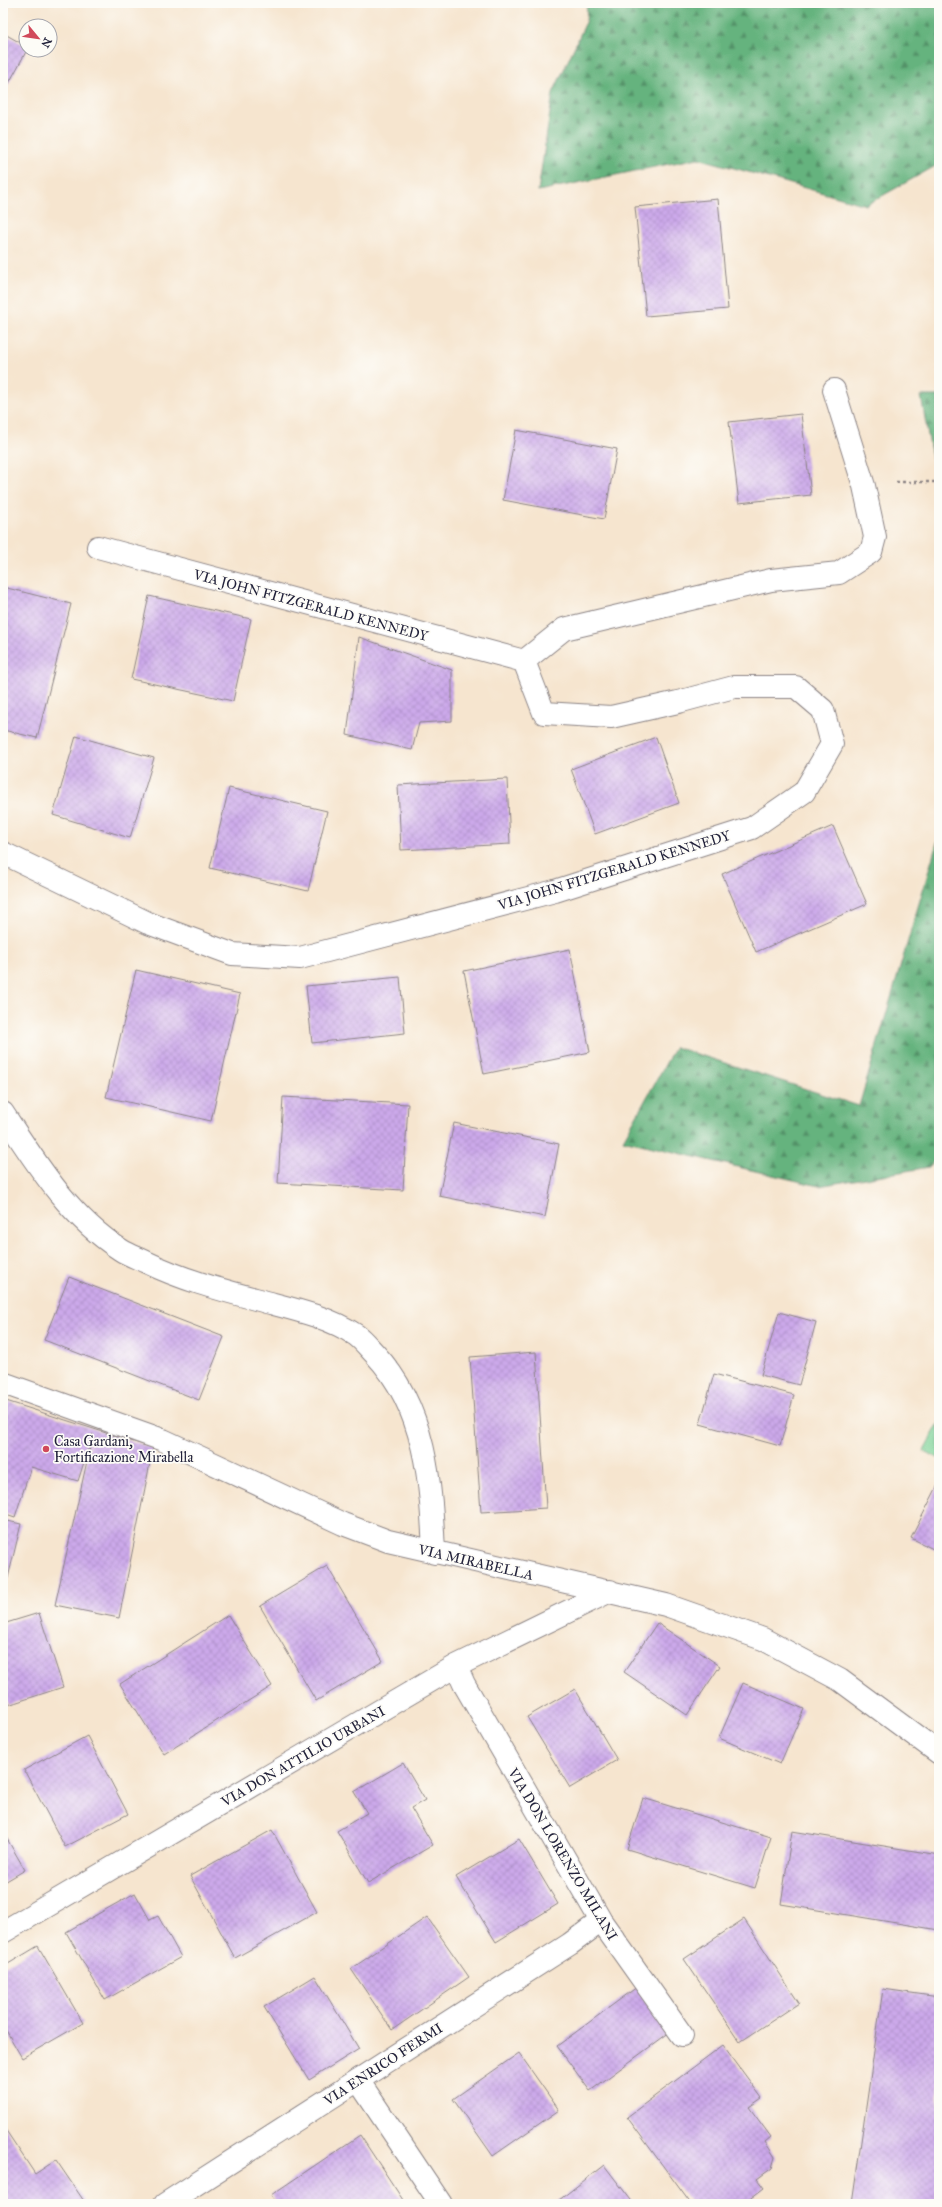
<svg xmlns="http://www.w3.org/2000/svg" width="942" height="2207" viewBox="0 0 942 2207" font-family="'IM FELL Great Primer',serif">
<defs>
<pattern id="forest-firs" width="22" height="20" patternUnits="userSpaceOnUse"><rect width="22" height="20" fill="#65b37e"/><path d="M5 1l3.5 6h-7zM16 11l3.5 6h-7z" fill="#539168"/></pattern>
<pattern id="building-cross-hatch" width="8" height="8" patternUnits="userSpaceOnUse"><rect width="8" height="8" fill="#cca9ea"/><path d="M0 0l8 8M0 8l8-8" fill="none" stroke="#af91ca"/></pattern>
</defs>
<rect width="100%" height="100%" fill="#fdfcf7"/>
<filter id="ink" filterUnits="userSpaceOnUse"><feTurbulence type="fractalNoise" baseFrequency=".025" numOctaves="2"/><feDisplacementMap in="SourceGraphic" scale="8" xChannelSelector="R" yChannelSelector="G"/><feConvolveMatrix kernelMatrix="1 2 1 2 8 2 1 2 1" color-interpolation-filters="sRGB"/></filter>
<filter id="wash" filterUnits="userSpaceOnUse"><feTurbulence type="fractalNoise" baseFrequency=".012" numOctaves="4" result="noise"/><feDisplacementMap in="SourceGraphic" scale="16" xChannelSelector="R" yChannelSelector="G"/><feGaussianBlur stdDeviation="0.9" result="paint"/><feColorMatrix in="noise" values="0 0 0 0 0 0 0 0 0 0 0 0 0 0 0 0 0 1.4 0 .05"/><feComposite in="paint" operator="in"/></filter>
<g filter="url(#wash)">
<rect width="100%" height="100%" fill="#f6e5cf"/>
<!-- grass -->
<path fill="#7cd195" stroke="#4f7a68" d="M939 1423V1459L924 1451Z"/>
<!-- forest -->
<path fill="url(#forest-firs)" stroke="#446a5c" d="M587 3H939V164L866 205 698 158 538 191 553 93 586 22Z
M921 396H939V497Z
M939 836V1155L929 1167 819 1186 623 1140 675 1047 859 1106Z"/>
<g id="blocks">
<!-- building -->
<path fill="url(#building-cross-hatch)" d="M3 33 26 46 27 50 3 94Z
M718 199 728 309 646 316 635 207Z
M801 414 811 495 739 503 729 422Z
M516 430 617 449 604 519 503 500Z
M3 587 71 604 37 738 3 730Z
M149 596 251 619 233 701 131 679Z
M359 637 452 670V721L419 723 412 750 347 735Z
M76 736 154 758 130 838 53 815Z
M656 737 679 803 595 834 571 769Z
M507 779 510 844 401 850 398 785Z
M229 788 327 811 308 891 210 868Z
M833 826 867 904 756 952 722 874Z
M570 949 590 1052 484 1074 464 971Z
M136 970 240 994 211 1121 106 1097Z
M400 977 405 1033 312 1043 306 986Z
M283 1097 408 1104 403 1190 278 1183Z
M454 1123 559 1144 545 1217 439 1196Z
M69 1277 224 1337 199 1400 44 1340Z
M779 1312 816 1322 799 1385 761 1375Z
M536 1352 546 1508 481 1512 470 1357Z
M714 1374 794 1395 780 1446 700 1424Z
M3 1400 153 1448 119 1618 55 1605 93 1434 78 1481 31 1467 15 1517 3 1513Z
M939 1483V1552L911 1538Z
M3 1520 21 1524 8 1578 3 1577Z
M327 1566 383 1661 316 1701 260 1606Z
M39 1613 63 1687 8 1705 3 1690V1624Z
M228 1615 272 1686 164 1754 120 1684Z
M657 1623 720 1666 687 1715 624 1672Z
M743 1683 804 1709 780 1764 719 1738Z
M575 1689 617 1760 570 1788 527 1717Z
M87 1736 128 1814 65 1847 24 1770Z
M403 1763 425 1800 411 1808 433 1845 368 1883 337 1831 367 1813 354 1792Z
M643 1798 771 1837 755 1888 627 1849Z
M272 1830 317 1912 235 1958 190 1876Z
M792 1831 939 1855V1930L781 1904Z
M3 1832 25 1870 3 1883Z
M519 1839 558 1904 496 1942 456 1877Z
M135 1893 150 1920 158 1916 181 1957 105 2000 66 1932Z
M427 1917 469 1977 392 2030 351 1969Z
M744 1919 799 2003 740 2042 684 1959Z
M38 1946 83 2023 22 2058 3 2025V1967Z
M315 1976 359 2049 309 2080 264 2007Z
M637 1987 670 2032 590 2091 557 2046Z
M883 1989 939 1997 938 2204H852Z
M723 2045 762 2098 749 2107 771 2137 765 2142 775 2157 772 2168 757 2179 764 2188 743 2204H691L627 2117Z
M519 2053 559 2110 493 2156 453 2099Z
M3 2126 35 2174 56 2160 86 2204H3Z
M360 2135 405 2203 277 2204 271 2195Z
M604 2165 634 2204H554Z"/>
</g>
</g>
<g filter="url(#ink)">
<use href="#blocks" fill-opacity="0" stroke="#8c8485" stroke-width="1"/>
<g fill="none" stroke-linecap="round" stroke-linejoin="round">
<!-- street casing -->
<g stroke="#8c8485" stroke-width="24">
<path id="street" d="M98 547 524 661
M3 853 148 923 232 954 300 958 555 891 752 828 804 792 832 744 823 710 796 687H734L678 702 611 717 544 713 524 661 564 629 771 580 839 573 871 552 875 537 864 486 834 390
M3 1113C36 1163 69 1217 121 1250 129 1255 138 1258 146 1262 187 1282 230 1292 274 1304 301 1311 332 1319 356 1335 363 1340 369 1348 375 1354 426 1408 431 1483 434 1553
M3 1383 163 1440 343 1524 388 1541 666 1605 763 1639 840 1680 939 1753
M456 1666 464 1684 601 1921 682 2035
M3 1932 456 1666 610 1591
M358 2080 441 2204
M165 2204 570 1944 601 1921"/>
</g>
<!-- path -->
<path stroke="#8c8485" stroke-width="2.5" stroke-dasharray="3 3" stroke-linecap="butt" d="M896 482H939"/>
<!-- street -->
<use href="#street" stroke="#fff" stroke-width="22"/>
</g>
</g>
<!-- markers -->
<circle fill="#d1495b" stroke="#fdfcf7" stroke-width="1.5" cx="46" cy="1449" r="4"/>
<g text-anchor="middle" stroke-width="3.5" stroke-linejoin="round" paint-order="stroke">
<!-- street labels -->
<g font-size="14" fill="#22223b" stroke="#fdfcf7">
<text transform="translate(311 605) rotate(15)" y="5">VIA JOHN FITZGERALD KENNEDY</text>
<text transform="translate(614 870) rotate(-17)" y="5">VIA JOHN FITZGERALD KENNEDY</text>
<text transform="translate(476 1562) rotate(13)" y="5">VIA MIRABELLA</text>
<text transform="translate(303 1756) rotate(-30)" y="5">VIA DON ATTILIO URBANI</text>
<text transform="translate(563 1854) rotate(59)" y="5">VIA DON LORENZO MILANI</text>
<text transform="translate(383 2064) rotate(-33)" y="5">VIA ENRICO FERMI</text>
</g>
<!-- poi labels -->
<g font-size="14" fill="#22223b" stroke="#fdfcf7" text-anchor="start">
<text x="54" y="1446">Casa Gardani,<tspan x="54" dy="16">Fortificazione Mirabella</tspan></text>
</g>
</g>
<!-- margin -->
<rect width="942" height="2207" fill="none" stroke="#fdfcf7" stroke-width="16"/>
<!-- north arrow -->
<g transform="translate(38 38) rotate(119)"><circle r="19" fill="#fdfcf7" stroke="#a5a5ac"/>
<path d="M0-3L7 15L0 10L-7 15Z" fill="#d1495b"/>
<text y="-6" font-size="11" font-weight="bold" text-anchor="middle" fill="#22223b">N</text>
</g>
</svg>
